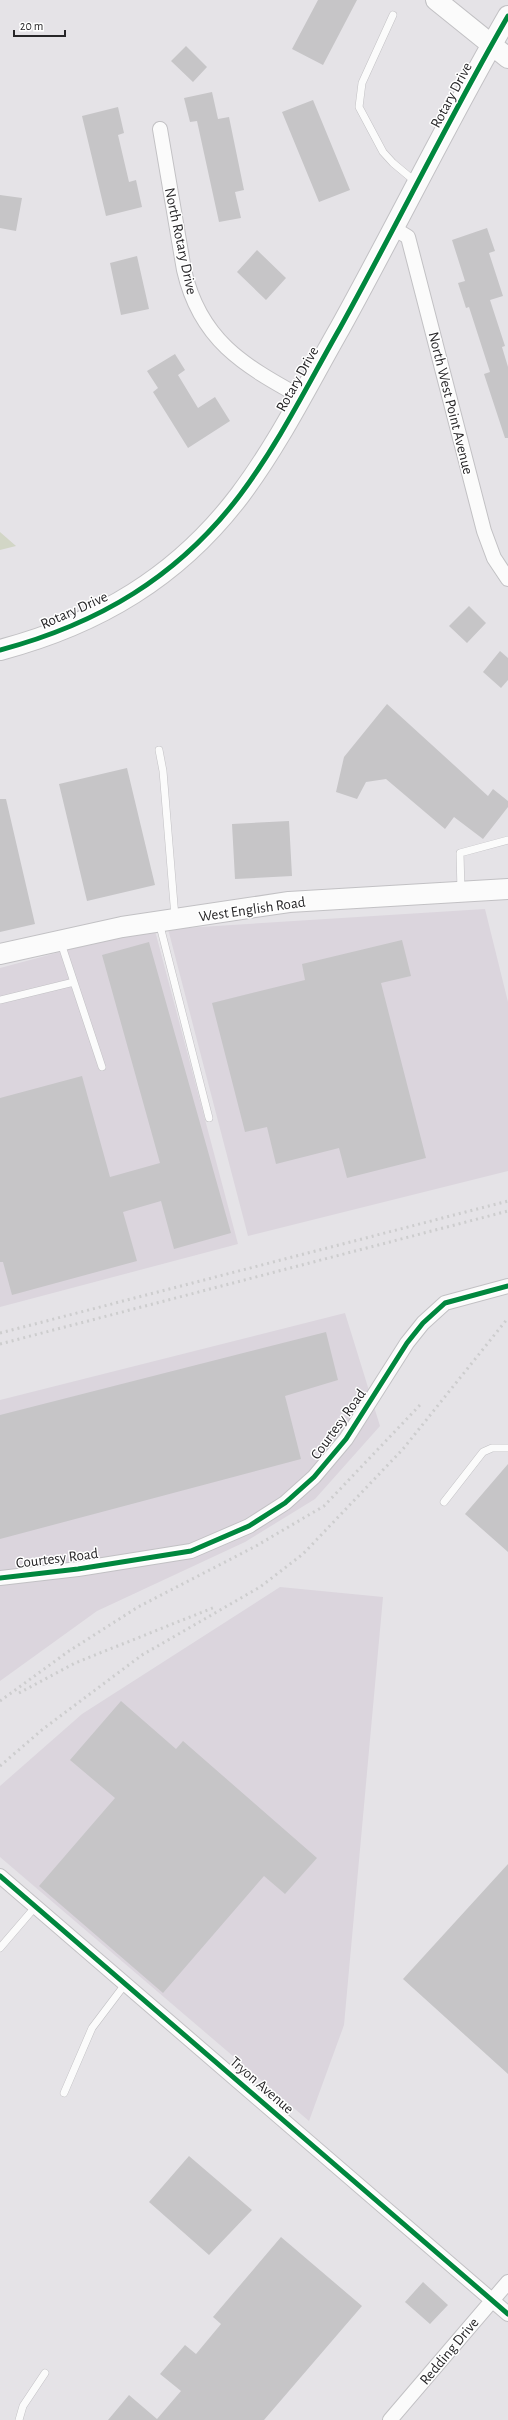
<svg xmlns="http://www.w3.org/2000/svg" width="508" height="2420" viewBox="0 0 508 2420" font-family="'Alegreya Sans',sans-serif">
<rect width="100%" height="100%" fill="#e5e3e7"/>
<!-- built -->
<path fill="#dbd5dd" d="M485 909 508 1002V1171L248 1236 168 929Z
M154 927 238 1244 0 1307V968Z
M345 1313 380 1426 315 1499 245 1542 97 1611 0 1681V1400Z
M280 1587 383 1597 344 2025 309 2121 0 1857V1786L82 1714Z"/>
<!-- green -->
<path fill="#d2d6c6" d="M0 532 16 546 0 550Z"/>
<!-- building -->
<path fill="#c6c5c7" d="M318 0H357L323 65 292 49Z
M186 46 207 67 193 82 171 61Z
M212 92 218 119 229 117 244 190 235 192 241 218 219 222 197 121 190 122 184 98Z
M313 100 350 190 319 202 282 112Z
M118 107 124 133 118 135 129 182 136 180 142 207 106 216 82 116Z
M0 195 22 198 16 231 0 228Z
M487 228 495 251 489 253 503 296 490 300 505 346 502 347 508 367V438H505L484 374 490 372 469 307 466 308 458 283 465 281 452 240Z
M257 250 286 278 266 300 237 272Z
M137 256 149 309 121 315 110 263Z
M175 354 185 370 178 375 198 408 215 397 230 421 188 448 153 392 158 388 147 371Z
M469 606 486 623 467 643 449 626Z
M500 651 508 658V680L501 688 483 672Z
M387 704 488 796 493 789 508 801V807L483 839 454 817 445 829 386 779 366 782 357 799 336 792 344 757Z
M127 768 155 885 87 901 59 784Z
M0 799H6L35 924 0 932Z
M289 821 292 876 235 879 232 824Z
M402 940 411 976 381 983 426 1158 347 1178 339 1148 276 1164 267 1127 245 1132 212 1003 305 980 302 964Z
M149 942 231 1233 174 1249 161 1201 123 1212 137 1261 12 1295 3 1262H0V1098L82 1076 110 1177 160 1163 102 955Z
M326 1332 338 1380 285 1396 301 1459 0 1539V1415Z
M508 1464V1552L465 1514Z
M121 1701 176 1749 183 1741 317 1858 285 1894 264 1876 163 1993 39 1886 115 1798 70 1760Z
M508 1864V2074L403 1979Z
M189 2156 252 2210 209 2255 149 2202Z
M281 2237 362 2306 264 2420H108L129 2395 157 2419 181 2391 160 2374 185 2345 196 2354 221 2324 213 2317Z
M423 2282 448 2305 430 2324 405 2302Z"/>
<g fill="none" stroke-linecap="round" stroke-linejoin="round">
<!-- lane casing -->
<g stroke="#c2c1c4" stroke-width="8">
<path id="lane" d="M393 15 362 83 359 107 383 152 393 163 417 183
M159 750 163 771 175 917
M461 891 460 853 508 840
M159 922 209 1118
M61 943 102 1067
M0 1000 74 982
M444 1502 483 1452 492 1448H508
M0 1948 36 1906
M64 2093 92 2028 126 1983
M19 2420 23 2406 45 2373"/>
</g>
<!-- street casing -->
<g stroke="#c2c1c4" stroke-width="16">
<path id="street" d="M160 129 184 270C200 340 243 365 301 397
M395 229 408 237 484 531 494 558 508 579
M0 1578 78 1569 191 1551 249 1526 285 1503 314 1477 346 1439 407 1343 423 1323 445 1303 508 1286
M0 1876 508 2314
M390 2420 508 2282"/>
</g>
<!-- secondary casing -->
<g stroke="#c2c1c4" stroke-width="22">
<path id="secondary" d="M436 0 508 58
M0 650C98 624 178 577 240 495 279 443 308 384 340 328 397 225 449 118 508 16
M0 954 122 927 289 902 508 889"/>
</g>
<!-- lane -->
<use href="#lane" stroke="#fbfbfb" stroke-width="7"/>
<!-- street -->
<use href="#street" stroke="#fbfbfb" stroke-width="14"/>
<!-- secondary -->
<use href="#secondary" stroke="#fbfbfb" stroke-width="20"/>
<!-- rail -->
<path stroke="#cdcdce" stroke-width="3" stroke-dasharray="2 4" stroke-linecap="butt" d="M0 1333 508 1201
M0 1344 508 1211
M19 1693 75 1663 215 1607
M0 1701 69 1651 138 1607 256 1546 324 1506 420 1405
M0 1766 43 1729 142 1655 260 1587 303 1554 403 1449 508 1318"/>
<!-- cycleway casing -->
<g stroke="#fff" stroke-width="8">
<path id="cycleway" d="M0 650C98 624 178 577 240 495 279 443 308 384 340 328 397 225 449 118 508 16
M0 1578 78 1569 191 1551 249 1526 285 1503 314 1477 346 1439 407 1343 423 1323 445 1303 508 1286
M0 1876 508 2314"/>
</g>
<!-- cycleway -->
<use href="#cycleway" stroke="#00873e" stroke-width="5"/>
</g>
<g text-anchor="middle" stroke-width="3" stroke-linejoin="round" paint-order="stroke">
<!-- street labels -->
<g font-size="15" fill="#272628" stroke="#fff">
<text transform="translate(451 95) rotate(-62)" y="5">Rotary Drive</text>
<text transform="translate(181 241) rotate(78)" y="5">North Rotary Drive</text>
<text transform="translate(297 379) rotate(-61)" y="5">Rotary Drive</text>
<text transform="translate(451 403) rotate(76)" y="5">North West Point Avenue</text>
<text transform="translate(74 610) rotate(-24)" y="5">Rotary Drive</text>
<text transform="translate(252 909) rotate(-8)" y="5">West English Road</text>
<text transform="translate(338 1424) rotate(-54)" y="5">Courtesy Road</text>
<text transform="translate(57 1558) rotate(-7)" y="5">Courtesy Road</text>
<text transform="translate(262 2085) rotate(41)" y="5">Tryon Avenue</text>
<text transform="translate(449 2351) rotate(-50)" y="5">Redding Drive</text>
</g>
</g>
<!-- scale -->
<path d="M14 30v6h51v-6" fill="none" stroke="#272628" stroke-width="2"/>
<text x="20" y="30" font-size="12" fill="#272628" stroke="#ffffff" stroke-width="3" paint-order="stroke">20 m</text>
</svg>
